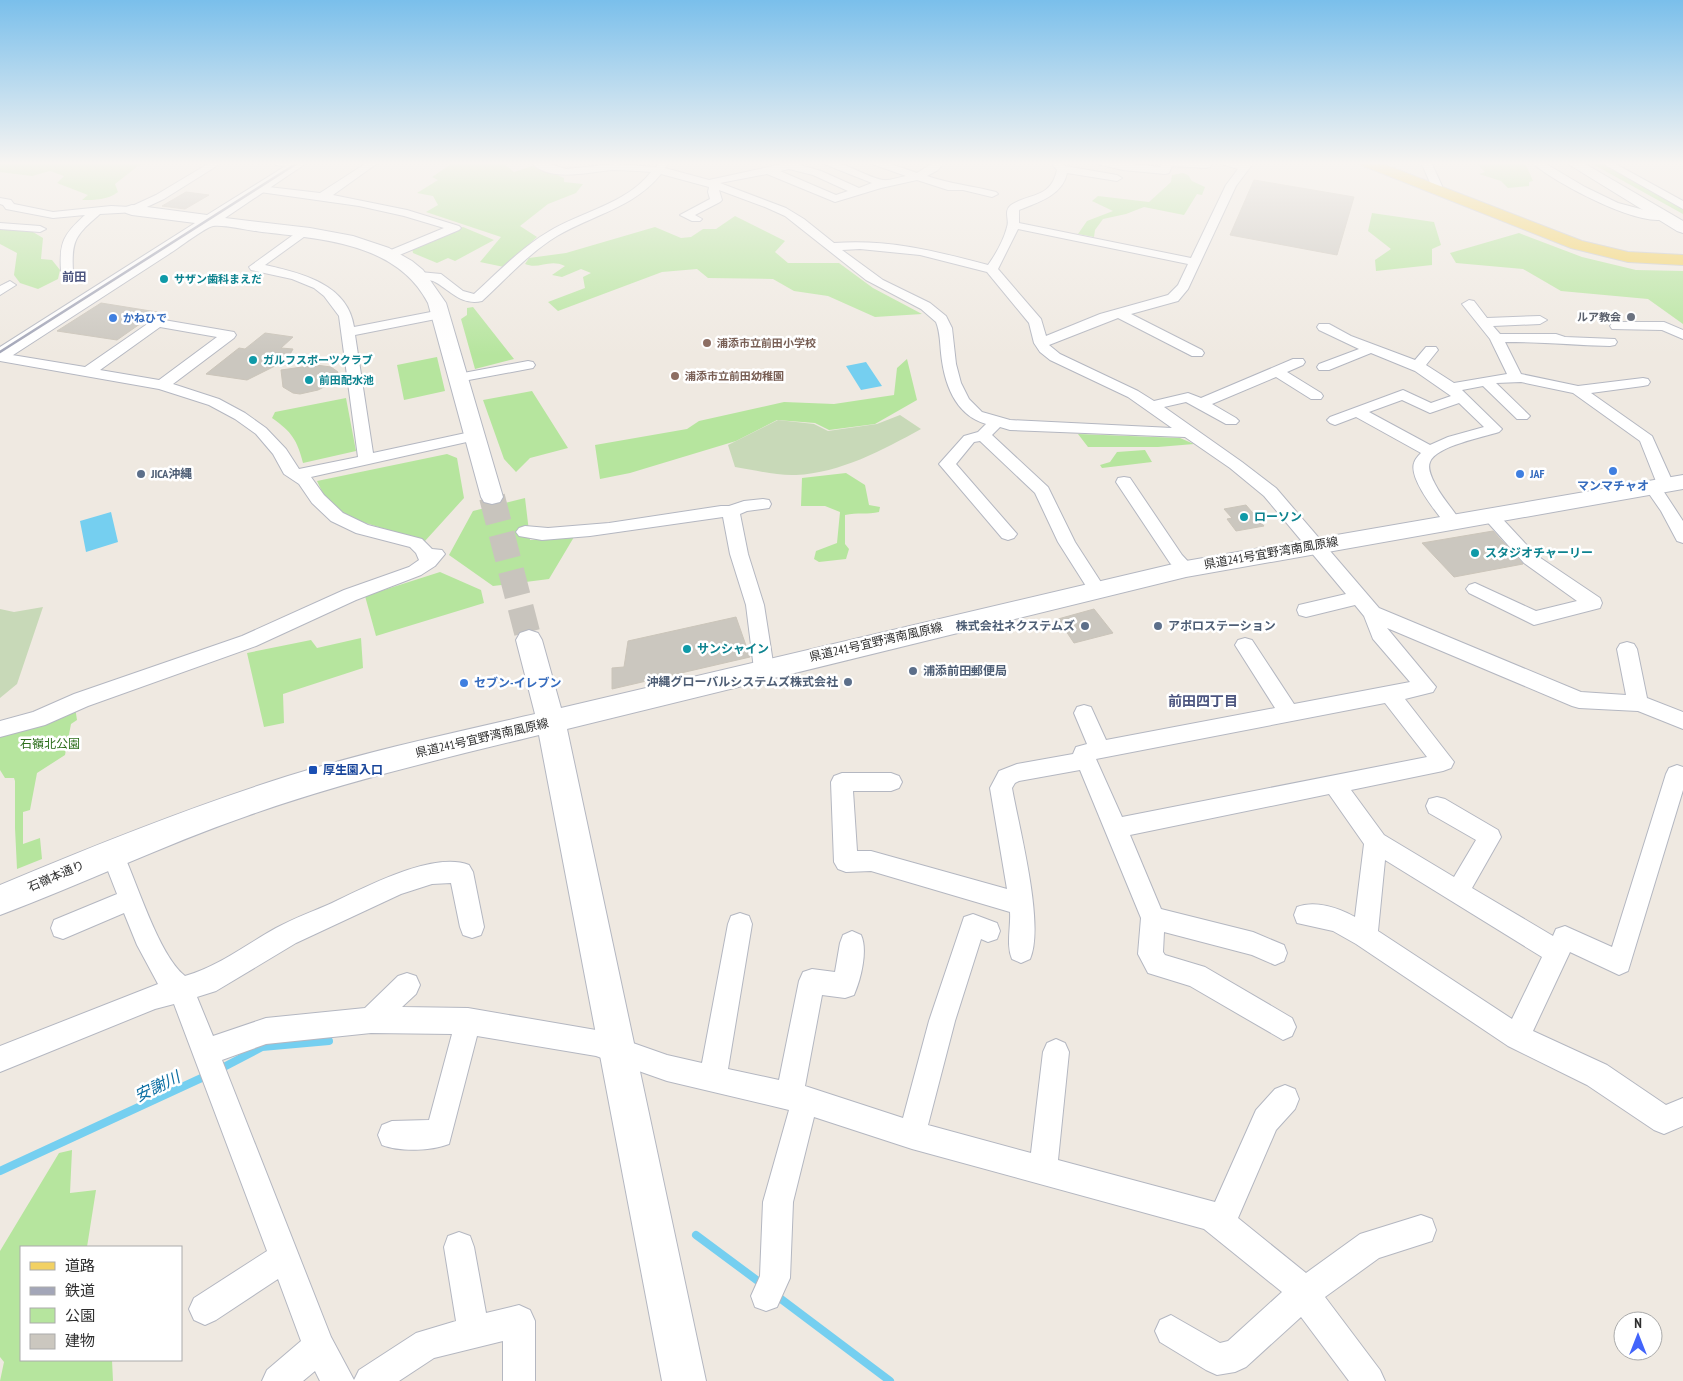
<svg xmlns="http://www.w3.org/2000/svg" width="1683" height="1381" viewBox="0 0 1683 1381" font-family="'PT Sans Narrow','Noto Sans JP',sans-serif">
<rect width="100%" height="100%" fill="#efe9e1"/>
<!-- green -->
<path fill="#b6e59e" d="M0 162H153L138 166 115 184 118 192C107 200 96 200 82 200L88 195 57 183 64 176 50 171 32 176 0 172Z
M454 162H502L514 172 535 165 564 178V182L583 184 576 193 548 204 520 226 537 237 504 267 480 262 501 237 426 212 438 205 433 196 417 193 438 180 432 177Z
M1475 162H1513L1526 165 1533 181 1529 182V186L1508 188 1501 181 1479 174 1485 172Z
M1589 162H1600L1683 207V214Z
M1183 173 1188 175 1192 181 1205 187 1202 195 1197 194 1184 215 1144 207 1126 214 1103 219 1095 230 1094 237 1078 234 1087 221 1113 211 1092 201 1098 196 1149 202 1171 182 1172 175Z
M1372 213 1434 222 1441 245 1432 249V265L1376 271 1375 260 1391 249 1368 231Z
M735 216 785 241 775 252 788 263H839L873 288 922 314 875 317 828 296 794 291 773 279 708 278 697 269 662 272 558 311 548 302 585 288 583 277 591 273 581 269 562 277 552 275 565 266C549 258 539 270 525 264L529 258 566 253 655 227 681 238 691 237 703 229H716Z
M463 227 494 240 455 261 448 258 437 263 413 253 412 248Z
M0 229 33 232 43 238 41 259 52 260 60 270 58 279 38 289 20 283 14 275 17 253 0 244Z
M1519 233 1582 257 1636 270 1683 271V324L1648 299 1561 291 1523 269 1456 263 1450 253Z
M473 307 514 359 475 369 461 319 467 315V308Z
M437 357 445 391 404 400 397 365Z
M907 359 917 400 875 424 829 430 815 423 777 420 736 441 630 473 600 479 595 445 687 429 699 421 784 402 834 404 894 395 897 368Z
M532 391 568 448 530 458 516 472 504 459 483 400Z
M346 398 356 451 303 463C297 440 292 432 272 418L275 412Z
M1078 434 1180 438 1194 444 1158 447H1088Z
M1145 450 1152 462 1102 468 1100 465 1110 462 1117 452Z
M447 454 457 458 464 498 425 541 349 518 326 500 317 481Z
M846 473 865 485 869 505 880 507 879 512C868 515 857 512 845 515V544L849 549 846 559 819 562 814 559 816 551 837 543 840 512 825 506H801L802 478Z
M525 498 530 540 574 537 549 579 493 586 449 555 473 511Z
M440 572 481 590 484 603 376 636 365 596Z
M361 638 363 668 283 694 284 723 264 727 247 653 311 640 317 648Z
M75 707 77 720 71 724 65 755 37 773 30 810 23 812V844L40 838 42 859 17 869 15 828V781L14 778H5L0 770V737Z
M72 1150 70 1193 96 1190 87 1247H21V1360H112L113 1381H0L4 1362 0 1357V1251L59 1153Z"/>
<!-- cemetery -->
<path fill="#c8d9b8" d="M900 415 921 429C883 450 840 473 796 475 777 476 755 470 735 467L728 445 778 420 814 424 828 431 877 424Z
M43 607 17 684 0 698V609L14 612Z"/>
<!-- water -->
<path fill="#75cff0" d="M866 362 882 386 861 390 846 366Z
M111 512 118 542 86 552 80 521Z"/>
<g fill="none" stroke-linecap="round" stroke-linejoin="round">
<!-- stream -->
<path stroke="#75cff0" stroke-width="8" d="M220 1069 262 1047 329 1041
M0 1171 208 1075
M696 1235 762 1284
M777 1296 890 1381"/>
</g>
<!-- building -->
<path fill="#cbc7bf" stroke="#cbc5ba" d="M1254 180 1354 197 1337 255 1230 235Z
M186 192 209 195 185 209 162 206Z
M101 303 157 312 117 340 57 331Z
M265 333 293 337 281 348 293 349 287 360 247 380 206 374 239 348 245 349Z
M316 365 331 367 338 372 332 383 318 390 300 394 293 393 283 387 281 370Z
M1246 505 1264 526 1236 531 1227 519 1232 518 1224 509Z
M1493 531 1523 564 1454 577 1422 543Z
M1094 609 1113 633 1074 643 1058 619Z
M736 617 750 657 612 689V668L624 667 628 641Z"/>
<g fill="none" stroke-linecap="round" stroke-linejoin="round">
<!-- secondary-tunnel -->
<path stroke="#c8c4bd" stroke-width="26" stroke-dasharray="26 12" stroke-linecap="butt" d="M492 497 529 640"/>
<!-- street casing -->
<g stroke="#b4b7c1" stroke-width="2">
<path id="street" d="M211 162H223L164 199 136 212 100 214C77 234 71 239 73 271L67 275 61 271C59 242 64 234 85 215L53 218 6 209 3 205 0 204V198L11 200 14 204 53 212 111 206 130 207 156 195Z
M272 162H293L294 163C289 168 277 167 272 162Z
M368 162H379L333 195 407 210 459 226 461 228 459 230 390 259 386 258 384 255 386 252 444 228 404 216 359 206 260 192 255 189 260 186 320 193Z
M530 162H543L566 169 615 164 656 167 660 162H670L665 168 709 180 791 162H805L800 165 821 171 859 188 872 183 819 162C844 159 860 175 883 180 889 181 899 177 906 176L872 164 871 162H885L917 173 934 162H944L938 170 927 176C950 184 973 186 996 192L998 194 992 197 963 190H948L917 180 881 188 835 202 767 174 720 183 786 208 804 219 834 243C890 239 935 251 988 265 996 254 1004 239 1007 227 1010 220 1003 211 1011 205 1029 193 1051 199 1057 170L1050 162H1061L1065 166 1117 175 1122 178 1117 181 1067 173C1063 195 1037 203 1019 210V223L1191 258 1226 185 1238 169 1221 164 1220 162 1243 163 1254 162 1236 186 1188 289 1178 301 1131 314 1202 350 1204 353 1202 356H1192L1118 318 1049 345 1060 354 1138 391 1154 401 1188 393 1201 398 1293 359H1303L1305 362 1303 365 1287 372 1321 393 1323 396 1321 399H1311L1276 377 1212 404 1236 418 1239 421 1236 424H1226L1186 402 1164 407 1242 462 1276 488 1379 608 1581 692 1626 695 1617 649 1620 644 1627 642 1634 644 1637 649 1647 698 1683 712V729L1638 711 1579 708 1572 706 1387 628 1436 687 1433 692 1405 699 1454 762 1451 768 1443 771 1351 790 1384 835 1454 877 1476 840 1429 813 1426 806 1429 799 1437 797 1445 799 1498 830 1501 837 1472 888 1553 936 1556 929 1565 926 1612 947 1666 774 1669 768 1677 765 1683 767V790L1628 971 1619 975 1570 952 1533 1031 1607 1065 1666 1105 1683 1098V1126L1664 1134 1654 1130 1587 1085 1508 1046 1356 944 1333 931 1297 923 1294 915 1297 907C1315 900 1339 908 1355 917L1364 844 1329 794 1130 835 1161 909 1253 932 1284 945 1287 953 1284 961 1275 965 1252 955 1164 932 1163 952 1165 955 1205 967 1292 1018 1296 1027 1292 1036 1283 1040 1190 986 1148 973 1138 954 1141 918 1080 770 1019 781 1015 783 1012 788C1019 828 1045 925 1030 959L1021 963 1012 959C1006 945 1011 927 1010 912L871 871 846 872 838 869 834 862 831 782 834 776 842 773H891L899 776 902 782 899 788 891 791H853L857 851H871L1007 889 990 788 999 771 1017 764 1073 754 1076 747 1087 744 1074 713 1077 707 1084 705 1091 707 1106 740 1275 708 1235 645 1238 640 1245 638 1252 640 1294 704 1410 682 1373 639 1364 616 1355 605 1306 617 1299 615 1297 610 1299 605 1346 594 1264 496 1230 468 1185 437 1010 430 1000 427 992 435 1048 487 1075 542 1106 590 1103 594 1097 596 1091 594 1058 542 1035 493 980 441 974 442 956 464 1017 534 1014 538 1008 540 1002 538 939 464 964 436 978 432 986 424C955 415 944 383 941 353 940 342 940 332 936 322L921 309 866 280 785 216 765 207 719 190 722 200 720 202 695 215 702 219 700 221H692L680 215 710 199 708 192 709 187 661 174C634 208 592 215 557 236 529 253 506 279 482 301 461 306 450 290 435 282 430 279 422 280 416 279L414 276 420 272 441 274 463 291 474 294C498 272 521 248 548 232 582 211 625 205 651 172 638 171 625 170 612 170 587 172 550 183 530 162ZM789 169 813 175 848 191 836 195 780 171ZM1018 229 1188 264 1178 285 1168 295 1100 314 1046 336 1041 319 998 269ZM860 249 920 255 987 272 1029 323 1034 343 1040 352 1050 360 1128 397 1172 428 1010 420 982 412 969 399 961 383 956 364 952 328 946 316 930 303 883 280 842 250ZM1385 703 1427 757 1122 817 1096 759ZM1385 860 1542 957 1512 1019 1378 931Z
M1096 162H1113L1161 167 1160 162H1212L1210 167 1206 168 1172 166 1169 173 1165 174 1123 170 1097 164Z
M1421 162H1431L1442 186C1439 191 1434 193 1428 191L1427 189 1431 185Z
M1532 162H1543L1585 187 1618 203 1648 211 1668 214 1670 216C1651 235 1547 179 1532 162Z
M1600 162H1612L1683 201V209Z
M0 223 40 226 46 229 40 232 0 229Z
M304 228 310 232 308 234 265 265C301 273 348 284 354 327L441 310 448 314 441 318 355 335 373 453 475 431 480 433 483 436 480 439 311 477 324 495 343 513 368 525 422 539 432 549 442 550 445 554 435 566 421 575 356 600 256 646 88 706 45 725 0 737V721L33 712 74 694 242 636 344 590 409 567 419 560 416 553 410 547 356 533 331 521 312 503 299 484 284 474 273 454 256 434 235 419 209 405 159 389 0 361V353L85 367 153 320 158 319 234 332 236 335 234 338 173 384 219 399 245 413 266 428 286 449 299 469 358 457 339 316 324 296 314 288 292 279 251 270 249 267 300 230ZM160 327 217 337 159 380 100 370Z
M10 281 16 285 0 295V286Z
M1469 300 1474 301 1487 318 1540 316 1547 320 1540 324 1493 326 1500 334H1556L1565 337 1615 339 1617 342 1615 345 1610 346C1574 345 1541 342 1505 342L1521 374 1578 386 1643 378 1648 379 1650 382 1648 385 1643 386 1591 393 1652 436 1674 485 1672 489H1662L1683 521V543L1677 541 1661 511 1645 488 1647 484H1657L1640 441 1573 393 1521 382 1496 383 1530 416 1527 419H1517L1483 386 1462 390 1502 429 1499 432C1484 437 1436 446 1430 462 1427 469 1432 478 1435 484 1442 498 1453 509 1461 522L1459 526C1451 528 1448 527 1443 521 1434 509 1409 478 1414 463 1415 459 1418 456 1421 453L1356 417 1335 425 1330 423 1327 420 1330 417 1403 390 1431 403 1451 396 1415 371 1371 353 1329 370H1319L1317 367 1319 364 1359 349 1319 330 1317 327 1319 324H1329L1351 336 1415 360 1426 347H1436L1438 350 1426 365 1454 383 1507 374 1490 339 1462 304ZM1402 400 1430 413 1459 403 1484 427 1448 437 1430 445 1369 412Z
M1617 322H1664L1683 330V339L1662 330 1612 329 1610 326 1612 323Z
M528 361 533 362 535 365 533 368 458 382 453 381 451 378 453 375 458 374Z
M1124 477 1130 478 1182 555 1195 569 1192 573C1181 576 1177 571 1170 563L1116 482 1118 478Z
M763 499 769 500 771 504 769 508 747 511 740 514 748 554 764 605 774 669 771 674 764 676 757 674 754 669 746 605 730 554 723 517 590 536 542 540 519 536 516 532 519 528 525 526 548 528 609 523 721 506H729L744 501Z
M1490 511 1496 512 1536 555 1600 598 1602 603 1600 608 1534 625 1469 593 1466 589 1469 585 1475 583 1536 611 1577 601 1524 563 1482 516 1484 512Z
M112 843 120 846C136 879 158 955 185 976 218 967 247 944 276 928 294 918 314 911 332 903 366 887 433 851 469 865L473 872 484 927 481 935 472 938 463 935 460 927 451 883 432 884 401 894 296 943 216 991 197 997 213 1036 266 1018 365 1008 398 976 407 973 416 976 420 985 416 994 402 1007 468 1008 596 1030 667 1055 702 1063 728 924 731 916 740 913 749 916 752 924 728 1069 779 1080 799 981 803 972 812 969 835 972 840 943 843 935 852 931 861 935C868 950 861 979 854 995L845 998 822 995 805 1086 903 1118 929 1021 964 917 973 914 997 923 1000 931 997 939 988 942 981 939 955 1021 928 1125 1031 1153 1043 1052 1047 1043 1056 1039 1065 1043 1069 1052 1058 1160 1215 1202 1256 1110 1275 1089 1285 1085 1295 1089 1299 1099 1295 1109 1276 1130 1238 1218 1306 1273 1360 1234 1421 1215 1432 1219 1436 1230 1432 1241 1379 1258 1325 1297 1380 1370 1385 1381H1349L1301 1317 1246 1367 1235 1372 1217 1375 1206 1370 1160 1342 1155 1331 1160 1320 1171 1315 1220 1343 1228 1341 1282 1292 1204 1229 912 1149 814 1117 793 1202 790 1278 777 1307 766 1311 755 1307 751 1296 760 1276 763 1202 789 1110 667 1081 596 1056 477 1036 449 1144C431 1151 400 1152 382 1145L378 1135 382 1125 392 1121 429 1120 452 1034 371 1033 266 1044 222 1060 331 1337 354 1380 359 1370 416 1333 456 1321 444 1247 448 1236 459 1232 470 1236 474 1247 486 1313 519 1305 530 1310 535 1321V1381H503V1341L434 1358 399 1381H320L315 1371 303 1381H262L267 1370 301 1341 278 1279 216 1320 205 1325 194 1320 189 1309 194 1298 267 1251 174 1004 155 1009 0 1072V1046L158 984 137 945 124 913 63 939 54 936 51 928 54 920 117 894 101 853 104 846Z"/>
</g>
<!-- secondary casing -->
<g stroke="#b4b7c1" stroke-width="2">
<path id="secondary" d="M292 162H308L225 218 310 228 353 236 389 248 412 261 423 270 446 303 503 497 500 502 492 504 484 502 481 497 428 303C397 243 322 239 262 232 251 231 223 224 213 226 206 227 177 249 169 254 115 289 61 324 7 359L0 361V347L195 223 132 215 126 213 124 210 126 207 132 205 207 215Z
M1565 162H1582L1683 221V233L1677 231Z
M1683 475V489L1186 577 567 729 706 1381H662L539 735C441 759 342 782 247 816 163 845 83 884 0 915V885C95 845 190 807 288 776 369 751 452 733 535 714L516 640 520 633 529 630 538 633 542 640 561 708 1186 561Z"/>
</g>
<!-- primary casing -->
<g stroke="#c9c9c9" stroke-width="2">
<path id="primary" d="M1359 162H1378L1582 241 1628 252 1683 255V265L1628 262 1571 248 1361 165Z"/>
</g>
<!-- street -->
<use href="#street" fill="#fff" fill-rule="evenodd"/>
<!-- secondary -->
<use href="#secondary" fill="#fff" fill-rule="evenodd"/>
<!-- primary -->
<use href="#primary" fill="#f2d163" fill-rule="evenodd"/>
<!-- rail -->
<path stroke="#a3a6b8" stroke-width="2.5" d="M0 352 299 162"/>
</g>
<!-- sky -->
<linearGradient id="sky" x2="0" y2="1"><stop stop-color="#7abfeb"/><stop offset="0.46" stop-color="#f8f5f2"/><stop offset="1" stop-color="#f8f5f2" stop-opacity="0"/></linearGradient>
<rect width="1683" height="355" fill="url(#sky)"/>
<!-- markers -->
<g fill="#0f9aa8" stroke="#fff" stroke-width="2">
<circle cx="164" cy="279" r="5"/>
<circle cx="253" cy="360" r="5"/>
<circle cx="309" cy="380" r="5"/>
<circle cx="1244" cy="517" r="5"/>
<circle cx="1475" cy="553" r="5"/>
<circle cx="687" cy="649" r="5"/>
</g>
<circle fill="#6b7280" stroke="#fff" stroke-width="2" cx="1631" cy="317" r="5"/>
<g fill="#3f7fe0" stroke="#fff" stroke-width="2">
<circle cx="113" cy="318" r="5"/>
<circle cx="1613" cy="471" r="5"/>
<circle cx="1520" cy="474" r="5"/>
<circle cx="464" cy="683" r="5"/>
</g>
<g fill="#8d6e63" stroke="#fff" stroke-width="2">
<circle cx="707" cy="343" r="5"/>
<circle cx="675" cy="376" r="5"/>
</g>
<g fill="#5c6f8a" stroke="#fff" stroke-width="2">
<circle cx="141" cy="474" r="5"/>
<circle cx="1085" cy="626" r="5"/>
<circle cx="1158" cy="626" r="5"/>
<circle cx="913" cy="671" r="5"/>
<circle cx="848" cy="682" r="5"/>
</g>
<rect fill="#1a4fb4" stroke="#fff" stroke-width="2" x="308" y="765" width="10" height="10" rx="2.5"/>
<g text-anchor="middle" stroke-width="5" stroke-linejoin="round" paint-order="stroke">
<!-- far-culture labels -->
<g font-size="11" font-weight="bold" fill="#0d838f" stroke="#fff" text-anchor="start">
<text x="174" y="283">サザン歯科まえだ</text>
<text x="263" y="364">ガルフスポーツクラブ</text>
<text x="319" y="384">前田配水池</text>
</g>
<!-- far-worship labels -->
<g font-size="11" font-weight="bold" fill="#5b616d" stroke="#fff" text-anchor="end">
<text x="1621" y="321">ルア教会</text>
</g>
<!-- far-shop labels -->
<g font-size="11" font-weight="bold" fill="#366cbe" stroke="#fff" text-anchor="start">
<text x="123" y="322">かねひで</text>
</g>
<!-- far-education labels -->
<g font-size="11" font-weight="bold" fill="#785e54" stroke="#fff" text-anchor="start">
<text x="717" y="347">浦添市立前田小学校</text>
<text x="685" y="380">浦添市立前田幼稚園</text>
</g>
<!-- far-quarter labels -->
<g font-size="12" font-weight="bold" fill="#4d5680" stroke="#fff">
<text x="74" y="281">前田</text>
</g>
<!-- service labels -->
<g font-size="12" font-weight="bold" fill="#4e5e75" stroke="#fff" text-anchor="start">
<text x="151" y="478">JICA沖縄</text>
<text x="1075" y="630" text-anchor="end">株式会社ネクステムズ</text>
<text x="1168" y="630">アポロステーション</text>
<text x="923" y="675">浦添前田郵便局</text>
<text x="838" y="686" text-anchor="end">沖縄グローバルシステムズ株式会社</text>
</g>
<!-- shop labels -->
<g font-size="12" font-weight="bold" fill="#366cbe" stroke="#fff" text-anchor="start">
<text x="1530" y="478">JAF</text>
<text x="1613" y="490" text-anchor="middle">マンマチャオ</text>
<text x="474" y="687">セブン-イレブン</text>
</g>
<!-- culture labels -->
<g font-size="12" font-weight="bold" fill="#0d838f" stroke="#fff" text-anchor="start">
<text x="1254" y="521">ローソン</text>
<text x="1485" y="557">スタジオチャーリー</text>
<text x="697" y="653">サンシャイン</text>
</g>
<!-- street labels -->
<g font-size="12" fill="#2e2e2e" stroke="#fff">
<text transform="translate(1271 553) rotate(-10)" y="4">県道241号宜野湾南風原線</text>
<text transform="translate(876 642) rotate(-13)" y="4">県道241号宜野湾南風原線</text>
<text transform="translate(482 738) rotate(-13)" y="4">県道241号宜野湾南風原線</text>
<text transform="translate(56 876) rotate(-23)" y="4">石嶺本通り</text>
</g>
<!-- park labels -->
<g font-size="12" fill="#2c6e1b" stroke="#fff">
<text x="50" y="748">石嶺北公園</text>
</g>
<!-- transit labels -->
<g font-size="12" font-weight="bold" fill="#164399" stroke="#fff" text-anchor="start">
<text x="323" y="774">厚生園入口</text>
</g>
<!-- neighbourhood labels -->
<g font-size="14" font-weight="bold" fill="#4d5680" stroke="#fff">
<text x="1203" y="706">前田四丁目</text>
</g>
<!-- near-water labels -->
<g font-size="16" font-style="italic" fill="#0d6fa3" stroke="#fff">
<text transform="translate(157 1086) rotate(-26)" y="6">安謝川</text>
</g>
</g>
<!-- legend -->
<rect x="20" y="1246" width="162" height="115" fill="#ffffff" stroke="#ababab"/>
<rect x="30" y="1262" width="25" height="8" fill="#f2d163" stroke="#ababab"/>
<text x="65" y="1271" font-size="15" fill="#2e2e2e">道路</text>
<rect x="30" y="1287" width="25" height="8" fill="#a3a6b8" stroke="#ababab"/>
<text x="65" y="1296" font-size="15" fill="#2e2e2e">鉄道</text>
<rect x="30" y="1308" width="25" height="15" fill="#b6e59e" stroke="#ababab"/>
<text x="65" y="1321" font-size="15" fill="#2e2e2e">公園</text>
<rect x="30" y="1334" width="25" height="15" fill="#cbc7bf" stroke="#ababab"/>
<text x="65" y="1346" font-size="15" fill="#2e2e2e">建物</text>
<!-- north arrow -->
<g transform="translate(1638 1336)"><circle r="24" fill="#ffffff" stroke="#ababab"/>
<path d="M0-4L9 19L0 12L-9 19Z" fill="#4264fb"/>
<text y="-8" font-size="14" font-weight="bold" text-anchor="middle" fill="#2e2e2e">N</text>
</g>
</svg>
